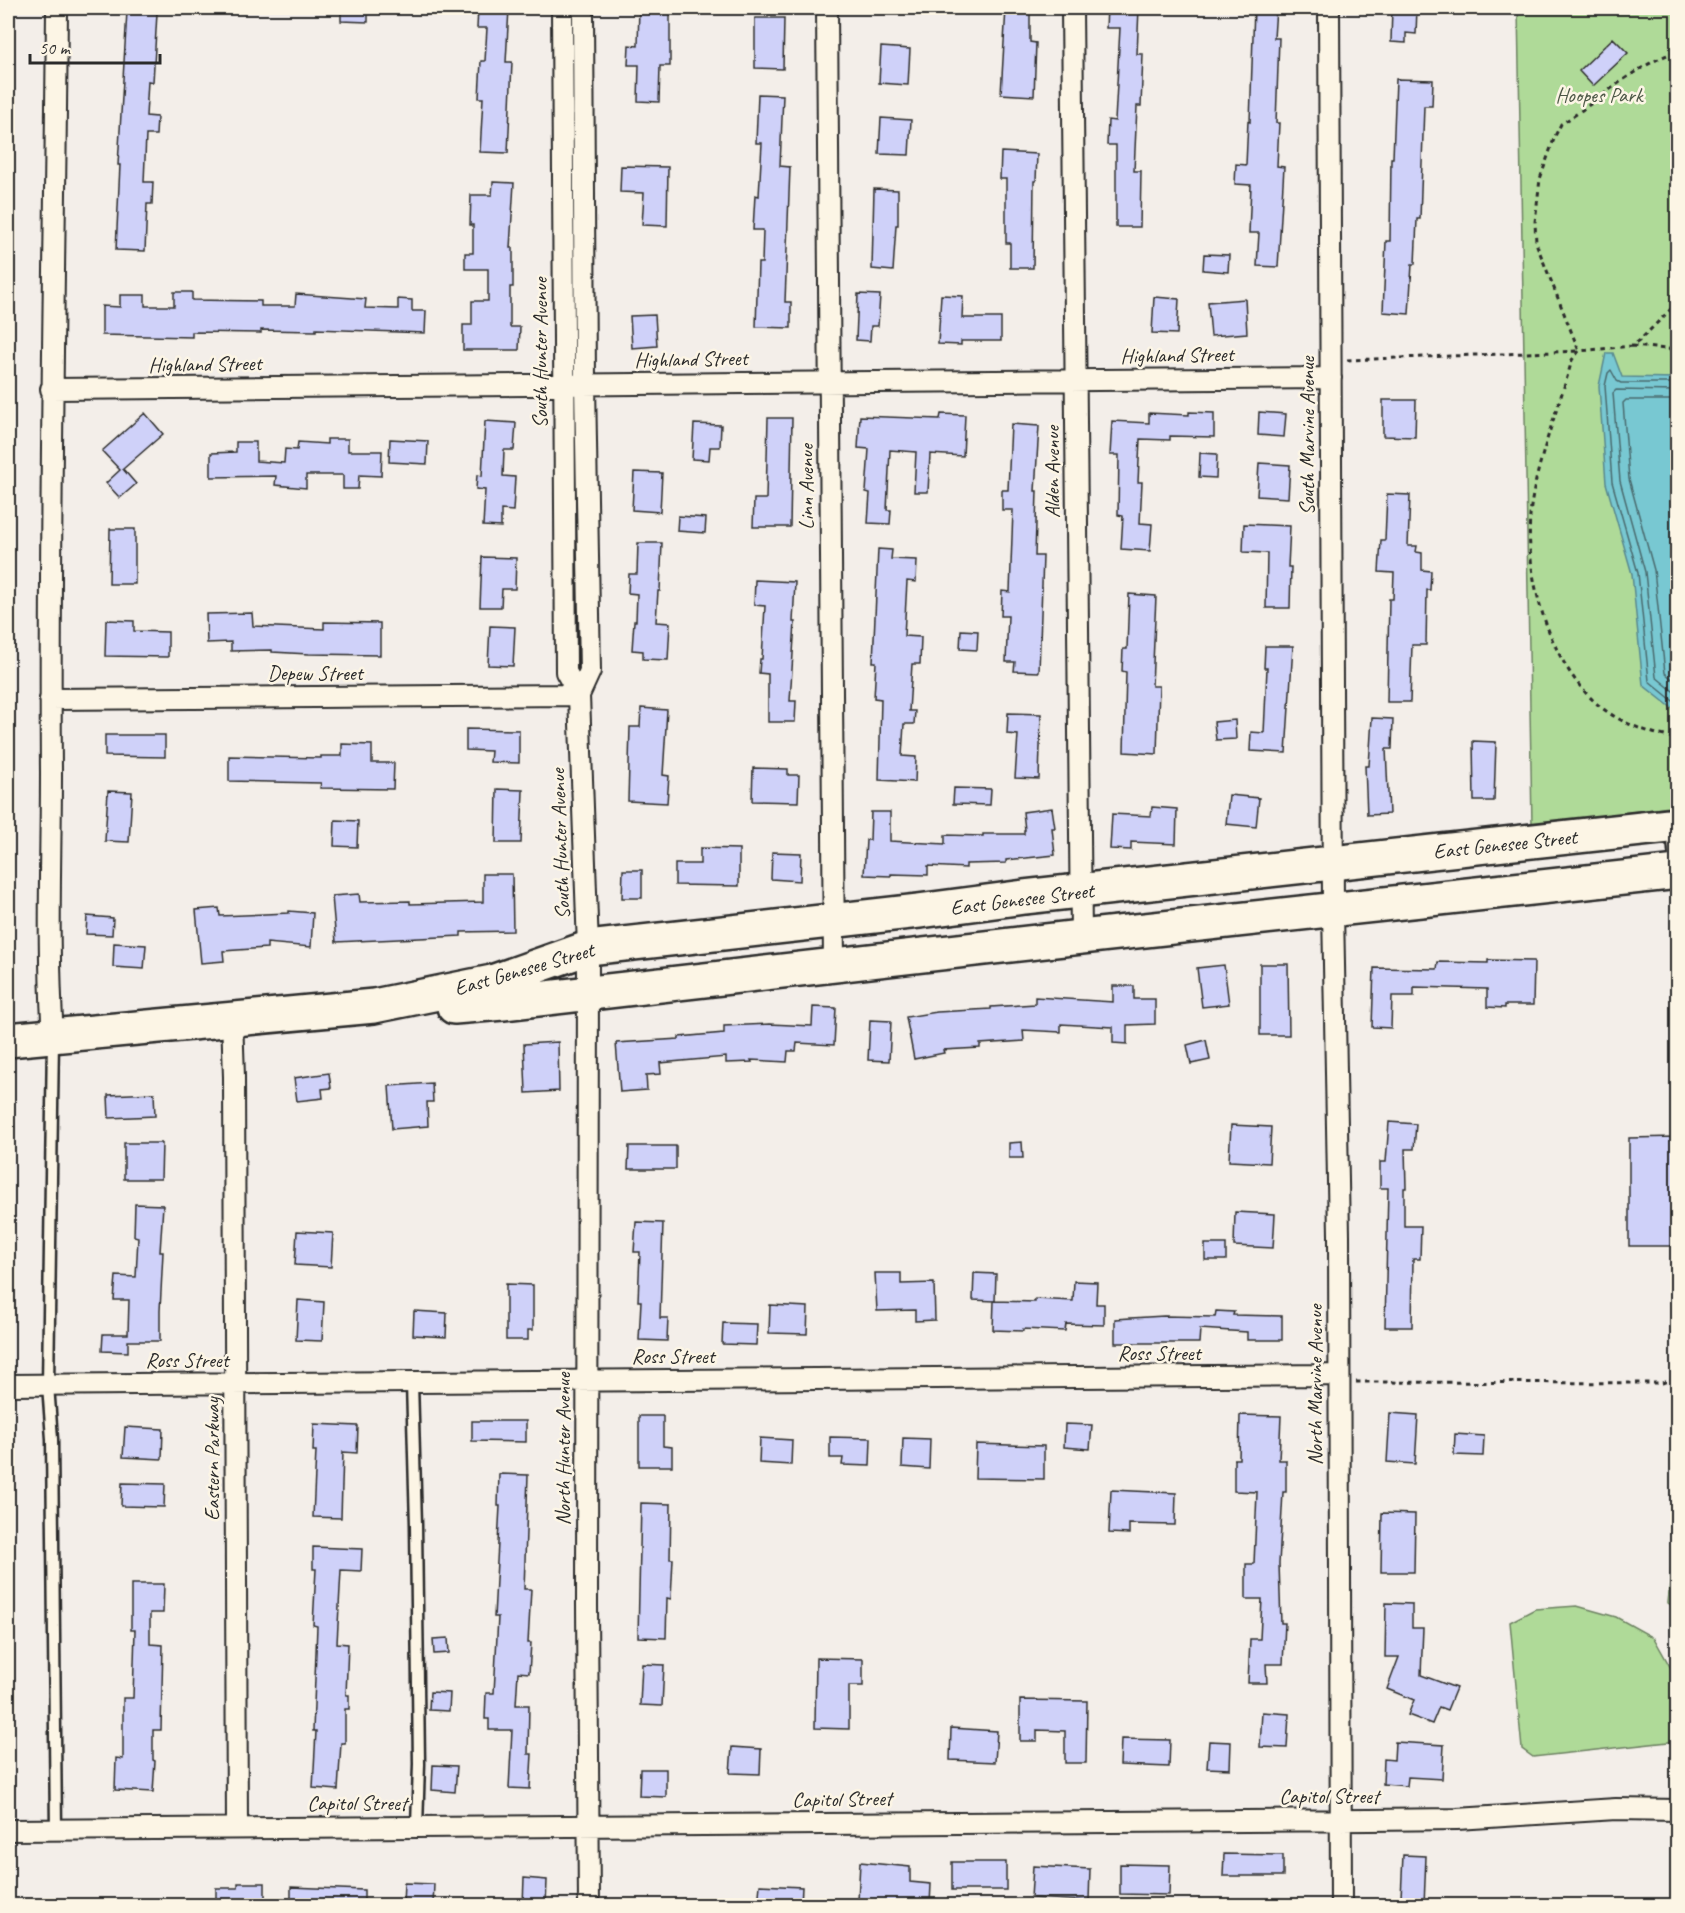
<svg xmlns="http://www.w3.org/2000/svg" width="1685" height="1913" viewBox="0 0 1685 1913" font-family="Caveat,sans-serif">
<rect width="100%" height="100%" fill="#f3eee9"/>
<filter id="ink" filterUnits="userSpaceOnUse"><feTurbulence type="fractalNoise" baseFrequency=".0167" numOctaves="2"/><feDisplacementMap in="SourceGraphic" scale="12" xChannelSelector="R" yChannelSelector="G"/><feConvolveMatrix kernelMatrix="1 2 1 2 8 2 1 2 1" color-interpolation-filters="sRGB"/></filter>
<g filter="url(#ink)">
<!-- green -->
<path fill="#afda98" stroke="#6d8262" stroke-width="1.5" d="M1518 8H1678L1677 806 1532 825Z
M1677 1515 1678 1609H1677L1668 1603Z
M1577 1606 1616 1617 1654 1638 1677 1679V1741L1533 1757 1522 1749 1510 1622 1535 1609Z"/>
<!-- water -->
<path fill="#78c8d2" stroke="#59898f" stroke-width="1.5" d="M1606 353H1613L1622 377 1677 378V712L1643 685 1632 574 1606 483 1599 386Z"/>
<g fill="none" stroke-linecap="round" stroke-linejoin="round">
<!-- shore -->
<path stroke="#4a6a6e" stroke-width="1.5" d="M1678 383H1621L1617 381 1611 370 1608 373 1605 386 1612 482 1638 573 1649 681 1678 705
M1678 391 1616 390 1613 393 1620 481 1645 572 1656 677 1678 695
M1678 400H1626L1623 403 1629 479 1654 570 1665 673 1678 684"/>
</g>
<!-- building -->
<path fill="#cfd1f9" stroke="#2b2b2b" stroke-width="1.5" d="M341 8H368V22L341 21Z
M478 8H509L506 62H512L508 153 480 152 483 98H479L481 61H485L487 28H477Z
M639 8H670V66H660L659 102 638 101 639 65H628L629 45 638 46Z
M1006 8H1030V42L1036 43 1034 96 1001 94Z
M1107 8H1139L1137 54H1143L1141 106H1137L1134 171H1141L1140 227H1116V145H1107L1108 120 1115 121 1120 28H1106Z
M1254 8H1276L1274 38H1279L1276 123H1279L1277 166 1284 167 1278 267 1257 266 1259 233H1249L1251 185 1235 184 1236 164 1246 165 1248 121 1250 122Z
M1392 8H1417L1416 34 1406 33V43L1391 42Z
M127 11 157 13 153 82 148 81 146 116 157 117 156 135H146L144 182H153L152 204H147L145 251 116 250 120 165H118Z
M755 18H784L783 69 755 68Z
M1613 38 1628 53 1593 86 1579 71Z
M881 47 910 49 908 85 879 83Z
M1396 79 1433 80 1432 106H1424L1420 219H1417L1415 264H1412L1409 314 1383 312 1386 241H1390L1391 158H1393Z
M758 94 783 95 780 166 790 167 785 302H791V328L756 327 758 263H762L763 230H753L755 195 759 196 762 143H756Z
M881 118 911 120 909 155 879 154Z
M1001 152 1037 154 1036 181H1034L1033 268H1010V243H1006V179H1000Z
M621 166 668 167 667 226 642 225 644 193 620 192Z
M493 182 514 183 510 248H513V287H510V327H520L519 350H463V325H472V301H488V269H465V253H473V225H470L471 195H492Z
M874 189 898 190V225H896L893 271 872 269Z
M1204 254 1229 255 1228 272 1203 270Z
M174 292H192V300L261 301V306H295L296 294 366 299 365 308 398 309V299L412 300V311H426L425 333 316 329V331L261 330V333L192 332V337L102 335V306L120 307V295H145V306H174Z
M858 294 880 295 878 326H871L870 341 856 340Z
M941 295 963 296 962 318H1001V341H961V345L938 344Z
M1154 297 1179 299 1177 334 1152 333Z
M1245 299 1247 333 1211 336 1208 302Z
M655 315 657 346 632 348 630 316Z
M1383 400H1416L1415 437 1383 436Z
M1189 412 1214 413V437L1170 436V440L1140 439 1138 482H1142L1140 523 1152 524 1150 551 1121 549 1123 516 1118 515 1119 455H1110L1112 421 1149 423V413L1189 415Z
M1259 412 1286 414 1284 437 1258 435Z
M145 413 163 434 123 469 136 484 120 498 106 483 120 470 102 451Z
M941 414 965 415 963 456 930 454 928 492H914L916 452 890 450 887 510H891L890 524 868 523 870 493 866 492 869 449 858 448 860 416 940 419Z
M768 418H792L790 527H753L754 499H766Z
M485 421 516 423 514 450H504L503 476 515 477 513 511 501 510V527L483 526 485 490 476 489 477 475 482 476Z
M694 424 721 425 720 447H710L709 460 692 459Z
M1011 424 1039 426 1035 491H1037L1035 556H1043L1039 672 1014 671 1015 662H1006L1008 616H1001L1002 591 1010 592 1013 510H1002V490H1008Z
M327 439H348V451H382L381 476 359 475 358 489H343V475H306V488L275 485 276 476 211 477V453L236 452V442H256V461L284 463 285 449 297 450 298 442 327 444Z
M390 439 428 441 427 464 389 462Z
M1200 453 1217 454 1216 478 1199 477Z
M1259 463 1290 465 1288 498 1257 496Z
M634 472 662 473 660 512 632 510Z
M1387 494 1410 495 1408 546H1417L1416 552 1422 553V570L1431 571 1430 590H1427L1426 645H1412L1410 702H1387L1389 599H1393L1394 573 1379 572 1381 540H1385Z
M678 516 706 518 705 533 677 531Z
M1244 524 1290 526 1288 567H1291L1290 608H1266L1267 553 1243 552Z
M110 529H135V584H109Z
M638 543H662L660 591H658L656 622 670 623 668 660 643 659V651L632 650 634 621H636L637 594 628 593 629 574H637Z
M878 549 892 550 891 559 917 560 916 582 907 581 904 636 921 637 920 664H912L909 711H915L914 724H904L902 756 916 757 915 782 879 780 881 699 874 698 876 662H873Z
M482 557 516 558 515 589H502L501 607H480Z
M755 580 795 582 793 622H795L790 701H796L795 722H768V674L759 673 760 659H762L765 606 754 605Z
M1129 594 1156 596 1152 686H1159L1157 754 1124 752 1126 672 1122 671 1123 649H1127Z
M252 613 253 626 324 629V622L380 623V655L309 654 272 652V650L231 651V642L207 643 206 614Z
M106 620 134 621V631L168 632V657L105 656Z
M490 626 515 627 513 666 488 665Z
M961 630 978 631 977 650 960 649Z
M1265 646H1293L1286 753 1250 751 1251 732 1264 733 1267 668H1264Z
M641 708 667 710 663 775 669 776 667 803 628 801 630 727H640Z
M1008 713 1041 714 1039 779 1015 778 1018 735 1007 734Z
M1372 718 1393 719 1392 749H1386L1389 814 1367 815 1365 766H1369Z
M1235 720 1236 739 1216 740 1214 722Z
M466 729 519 730V763L490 762 491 751 466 750Z
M105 735H165V757L105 756Z
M1473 741 1496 742 1494 801H1474Z
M342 744 372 745V763H394L393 789 320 788 321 783 229 781V756L321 758V756H342Z
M753 768 788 769V775H799L798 802 752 801Z
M954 788 991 789 990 805 953 804Z
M497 789 523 790 521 843H496Z
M108 791 132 792 129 842 105 841Z
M1229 795 1259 798 1256 827 1226 824Z
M1152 807 1177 809 1176 844 1131 842V850L1110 849 1112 814 1151 816Z
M1052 808 1055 828H1052L1055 855 1006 860V863L966 864V868L928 866V875L891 874V876L864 875 866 840H870L871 812H890V841L945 844V835L983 836V834H1024V830H1025L1023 812Z
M335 820 358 821 357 847 334 846Z
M700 848 739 849V886L675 885V864H700Z
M772 852 801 853 800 881 771 879Z
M623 870H642V898H622Z
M483 874H512L513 931 461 932V936L336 942 332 896 359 894 360 902 410 901V904L483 902Z
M219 908 220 916 289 913V911L313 913 311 947 267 943V948L223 951 224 961 201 963 196 910Z
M87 916 113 918 112 935 86 934Z
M114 943 146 945 144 969 113 967Z
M1488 960 1534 961 1533 1005H1505V1008L1487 1007V989L1414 987V996H1392L1391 1028 1372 1027 1374 968 1437 969 1438 962 1488 963Z
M1260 964H1288L1289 1035H1260Z
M1224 965 1229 1004 1202 1007 1197 968Z
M1113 986H1134V999H1155V1024L1127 1025V1044L1113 1043V1027L1061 1024V1032L1023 1030 1024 1041 980 1044V1048L943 1050 944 1053 914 1059 906 1017 937 1012 991 1009V1007L1035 1004V997L1113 1002Z
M813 1007 836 1008 834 1045 797 1043 796 1051H788L787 1062 751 1060 752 1062 726 1063V1057L660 1063 661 1074 646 1075 647 1090 620 1092 616 1043 679 1039V1037L724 1033V1026L770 1024 812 1026Z
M870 1020 891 1021 889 1061 868 1060Z
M1206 1040 1210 1060 1191 1064 1187 1045Z
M558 1042 559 1091 526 1093 524 1044Z
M329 1073 331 1088 322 1089 323 1098 297 1101 294 1078Z
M432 1083 433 1102H427L428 1126 392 1129 389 1086Z
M154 1093 155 1116 109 1118 108 1095Z
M1389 1122 1416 1124 1414 1149H1405L1406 1188H1404V1226H1421L1420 1259H1413L1412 1327H1385L1388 1188H1380V1162H1386Z
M1231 1125 1271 1127 1269 1163 1229 1161Z
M1677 1137V1246H1629V1138Z
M1022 1142 1023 1158H1009V1143Z
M124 1143H162L161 1179H124Z
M629 1146H676V1169H628Z
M135 1204 163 1205 160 1252H163L160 1311V1341H128V1352L102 1351 103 1334H128L129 1300H114L116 1276 136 1277 138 1237 134 1236Z
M1235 1212 1275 1214 1273 1248 1234 1246Z
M636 1222 663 1223 660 1318H668L667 1341 639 1340 641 1301H638L640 1252H634Z
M297 1231 333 1233 331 1267 295 1265Z
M1205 1244H1226V1260H1205Z
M875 1273H901V1284L934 1283 935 1320 915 1321V1310L877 1311Z
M974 1273 996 1274 995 1301 973 1300Z
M1074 1281 1097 1282 1096 1304H1104V1325L1066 1324 1065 1331 1023 1329V1331L993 1330 994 1301 1035 1302V1299L1073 1301Z
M506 1284 533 1285V1330H528V1340H506Z
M298 1300 324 1302 322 1341 296 1340Z
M770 1305 808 1307 807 1334 769 1333Z
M414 1311 447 1313 446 1337 413 1335Z
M1216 1311 1234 1312 1233 1315 1282 1316V1340H1247V1332L1200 1329 1199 1343H1115V1319L1164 1316 1215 1317Z
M723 1323 757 1324 756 1345 722 1344Z
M1390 1413 1418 1415 1415 1464 1387 1462Z
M1240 1415 1281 1416 1279 1460H1286V1492H1283L1279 1564 1281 1623H1285L1283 1664H1266L1267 1683H1248L1250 1639H1260L1262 1599H1246V1564H1254L1257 1492 1234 1491V1459H1239Z
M639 1416H663V1446L672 1447V1466H639Z
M472 1421H526V1442L472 1441Z
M314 1424 358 1426 357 1453 343 1452 341 1518 313 1517 316 1451H313Z
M1065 1424 1092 1425 1090 1449 1064 1447Z
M125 1427 163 1429 162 1459 123 1457Z
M1455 1434 1484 1436 1483 1456 1454 1455Z
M830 1437 871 1438 870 1466 842 1465 843 1458H830Z
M760 1438 792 1440 791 1465 759 1463Z
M903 1438 930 1439 929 1469 902 1467Z
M976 1444 1044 1446V1479L975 1478Z
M499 1474 528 1475 524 1589H531L528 1643H531L529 1673 518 1672 516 1705H529L528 1754H532L530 1789 509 1788 512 1730H489V1719H485L486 1693H494L498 1617H494L500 1506H498Z
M122 1483 165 1484 164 1507 121 1506Z
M1111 1490 1176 1493 1175 1525 1129 1524V1534L1109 1533Z
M641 1503 671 1504 670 1559H673L671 1599 667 1598 666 1638 638 1637Z
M1382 1513 1415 1514 1414 1572H1381Z
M313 1547 362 1549 361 1571 341 1570 337 1643 348 1644 346 1695H349V1709H345V1743H341L338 1790 313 1788 316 1731H313L317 1626 313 1625 316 1569H313Z
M131 1584H164L163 1613H150V1644L163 1645 161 1730H153V1760L155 1761 153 1792 115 1790 116 1758 123 1759V1698H133L135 1630H131Z
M1386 1603 1412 1604V1628H1423L1421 1675 1456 1688 1447 1710 1439 1707 1432 1724 1408 1715 1414 1700 1387 1689 1399 1657H1385Z
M448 1638 449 1653 434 1654 433 1639Z
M816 1658 863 1659V1686H849V1729L815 1728Z
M642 1664 664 1665 662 1706 640 1705Z
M430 1692 450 1693 449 1711 429 1710Z
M1020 1700 1087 1701 1086 1763H1065V1731L1037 1730V1741H1020Z
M1262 1712 1289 1714 1287 1748 1260 1747Z
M951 1728 997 1731 995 1762 950 1760Z
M1121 1739 1170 1740 1169 1767 1120 1765Z
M1209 1741 1231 1742 1230 1769 1207 1768Z
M1395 1742 1444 1745 1442 1779 1408 1777 1407 1786 1383 1784 1384 1759 1394 1760Z
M732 1747 761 1749 760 1774 730 1773Z
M433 1765 457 1766 455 1792 432 1790Z
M640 1769H666V1797L639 1796Z
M1224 1854 1283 1855V1876H1223Z
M1403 1855 1426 1856 1424 1905H1411V1898H1401Z
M860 1862 910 1867V1882L931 1884 930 1905 858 1901Z
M952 1862H1006V1890H952Z
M1120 1864 1170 1865 1169 1895 1120 1894Z
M1033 1866 1090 1869 1089 1901 1031 1898Z
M524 1878 547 1880 546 1905H523Z
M238 1883H265V1905H216V1888H238Z
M404 1883 434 1884 433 1905H403Z
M760 1885 802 1887 801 1905H758Z
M291 1887 364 1890V1905H291Z"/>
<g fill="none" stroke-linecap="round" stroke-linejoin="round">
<!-- service casing -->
<g stroke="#2b2b2b" stroke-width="15">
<path id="service" d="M1672 829 1676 870
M53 1039 48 1385 52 1439 56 1830
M412 1383 416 1525 419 1764 417 1827"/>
</g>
<!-- minor casing -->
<g stroke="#2b2b2b" stroke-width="24">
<path id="minor" d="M562 8 566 672 579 695
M583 8 585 384 590 671 579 695 588 948 587 1605 589 1906
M827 8 834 966
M1072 8 1081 937
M1329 8 1333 910 1339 1235 1341 1906
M51 389 1331 378
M50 699 579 695
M232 1018 234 1077 237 1828
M53 1036C47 948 51 860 51 772 49 517 55 262 57 8
M8 1385 1339 1375
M8 1830 1370 1820 1457 1819 1616 1809 1678 1810"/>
</g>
<!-- trunk casing -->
<g stroke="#2b2b2b" stroke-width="38">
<path id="trunk" d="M454 1007 503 1003 1081 937 1678 872
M8 1040 374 1006 492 982 588 948 919 911 1024 897 1678 825"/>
</g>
<!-- path -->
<path stroke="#2b2b2b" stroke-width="3" stroke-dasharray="4.5 4.5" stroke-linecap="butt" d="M1678 302 1639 341 1632 346 1579 351 1572 360C1559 407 1540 452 1532 500 1521 564 1546 658 1595 702 1618 723 1648 733 1678 739
M1632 346 1678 350
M1347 360 1579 351 1536 243 1535 222 1540 179 1555 136 1561 124C1602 99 1631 67 1678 51
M1356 1382 1662 1383 1678 1378"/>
<!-- service -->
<use href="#service" stroke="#fcf5e5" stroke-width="10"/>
<!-- minor -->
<use href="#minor" stroke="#fcf5e5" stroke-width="20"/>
<!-- trunk -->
<use href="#trunk" stroke="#fcf5e5" stroke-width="33"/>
</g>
</g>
<g text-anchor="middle" stroke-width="5" stroke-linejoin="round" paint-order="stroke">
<!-- park labels -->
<g font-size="21" fill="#4c5746" stroke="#fcf5e5">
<text x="1599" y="102">Hoopes Park</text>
</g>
<!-- street labels -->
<g font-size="21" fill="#2b2b2b" stroke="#fcf5e5">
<text transform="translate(540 353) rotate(-90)" y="7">South Hunter Avenue</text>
<text transform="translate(1177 355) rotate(-1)" y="7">Highland Street</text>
<text transform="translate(691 359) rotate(-1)" y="7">Highland Street</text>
<text transform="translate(205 364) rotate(-1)" y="7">Highland Street</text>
<text transform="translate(1307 436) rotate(-90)" y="7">South Marvine Avenue</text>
<text transform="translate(1052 472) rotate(-90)" y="7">Alden Avenue</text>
<text transform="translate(806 487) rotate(-90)" y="7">Linn Avenue</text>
<text x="315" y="680">Depew Street</text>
<text transform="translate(560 844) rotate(-92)" y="7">South Hunter Avenue</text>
<text transform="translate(1505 844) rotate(-6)" y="7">East Genesee Street</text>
<text transform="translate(1022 899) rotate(-7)" y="7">East Genesee Street</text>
<text transform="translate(524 969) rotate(-16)" y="7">East Genesee Street</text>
<text x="1159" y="1360">Ross Street</text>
<text x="673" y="1363">Ross Street</text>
<text x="187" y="1367">Ross Street</text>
<text transform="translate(1315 1385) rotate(-90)" y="7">North Marvine Avenue</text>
<text transform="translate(563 1449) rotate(-90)" y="7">North Hunter Avenue</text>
<text transform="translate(212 1459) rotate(-90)" y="7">Eastern Parkway</text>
<text x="1329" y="1803">Capitol Street</text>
<text transform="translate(842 1799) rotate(-1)" y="7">Capitol Street</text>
<text x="357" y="1810">Capitol Street</text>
</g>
</g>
<!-- margin -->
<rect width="1685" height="1913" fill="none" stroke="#fcf5e5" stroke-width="30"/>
<rect x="15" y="15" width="1655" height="1883" fill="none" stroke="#2b2b2b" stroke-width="2" filter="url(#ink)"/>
<!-- scale -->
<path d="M30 54v9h130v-9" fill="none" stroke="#2b2b2b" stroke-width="3"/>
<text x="39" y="54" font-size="18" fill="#2b2b2b" stroke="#fcf5e5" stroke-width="4.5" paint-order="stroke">50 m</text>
</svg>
